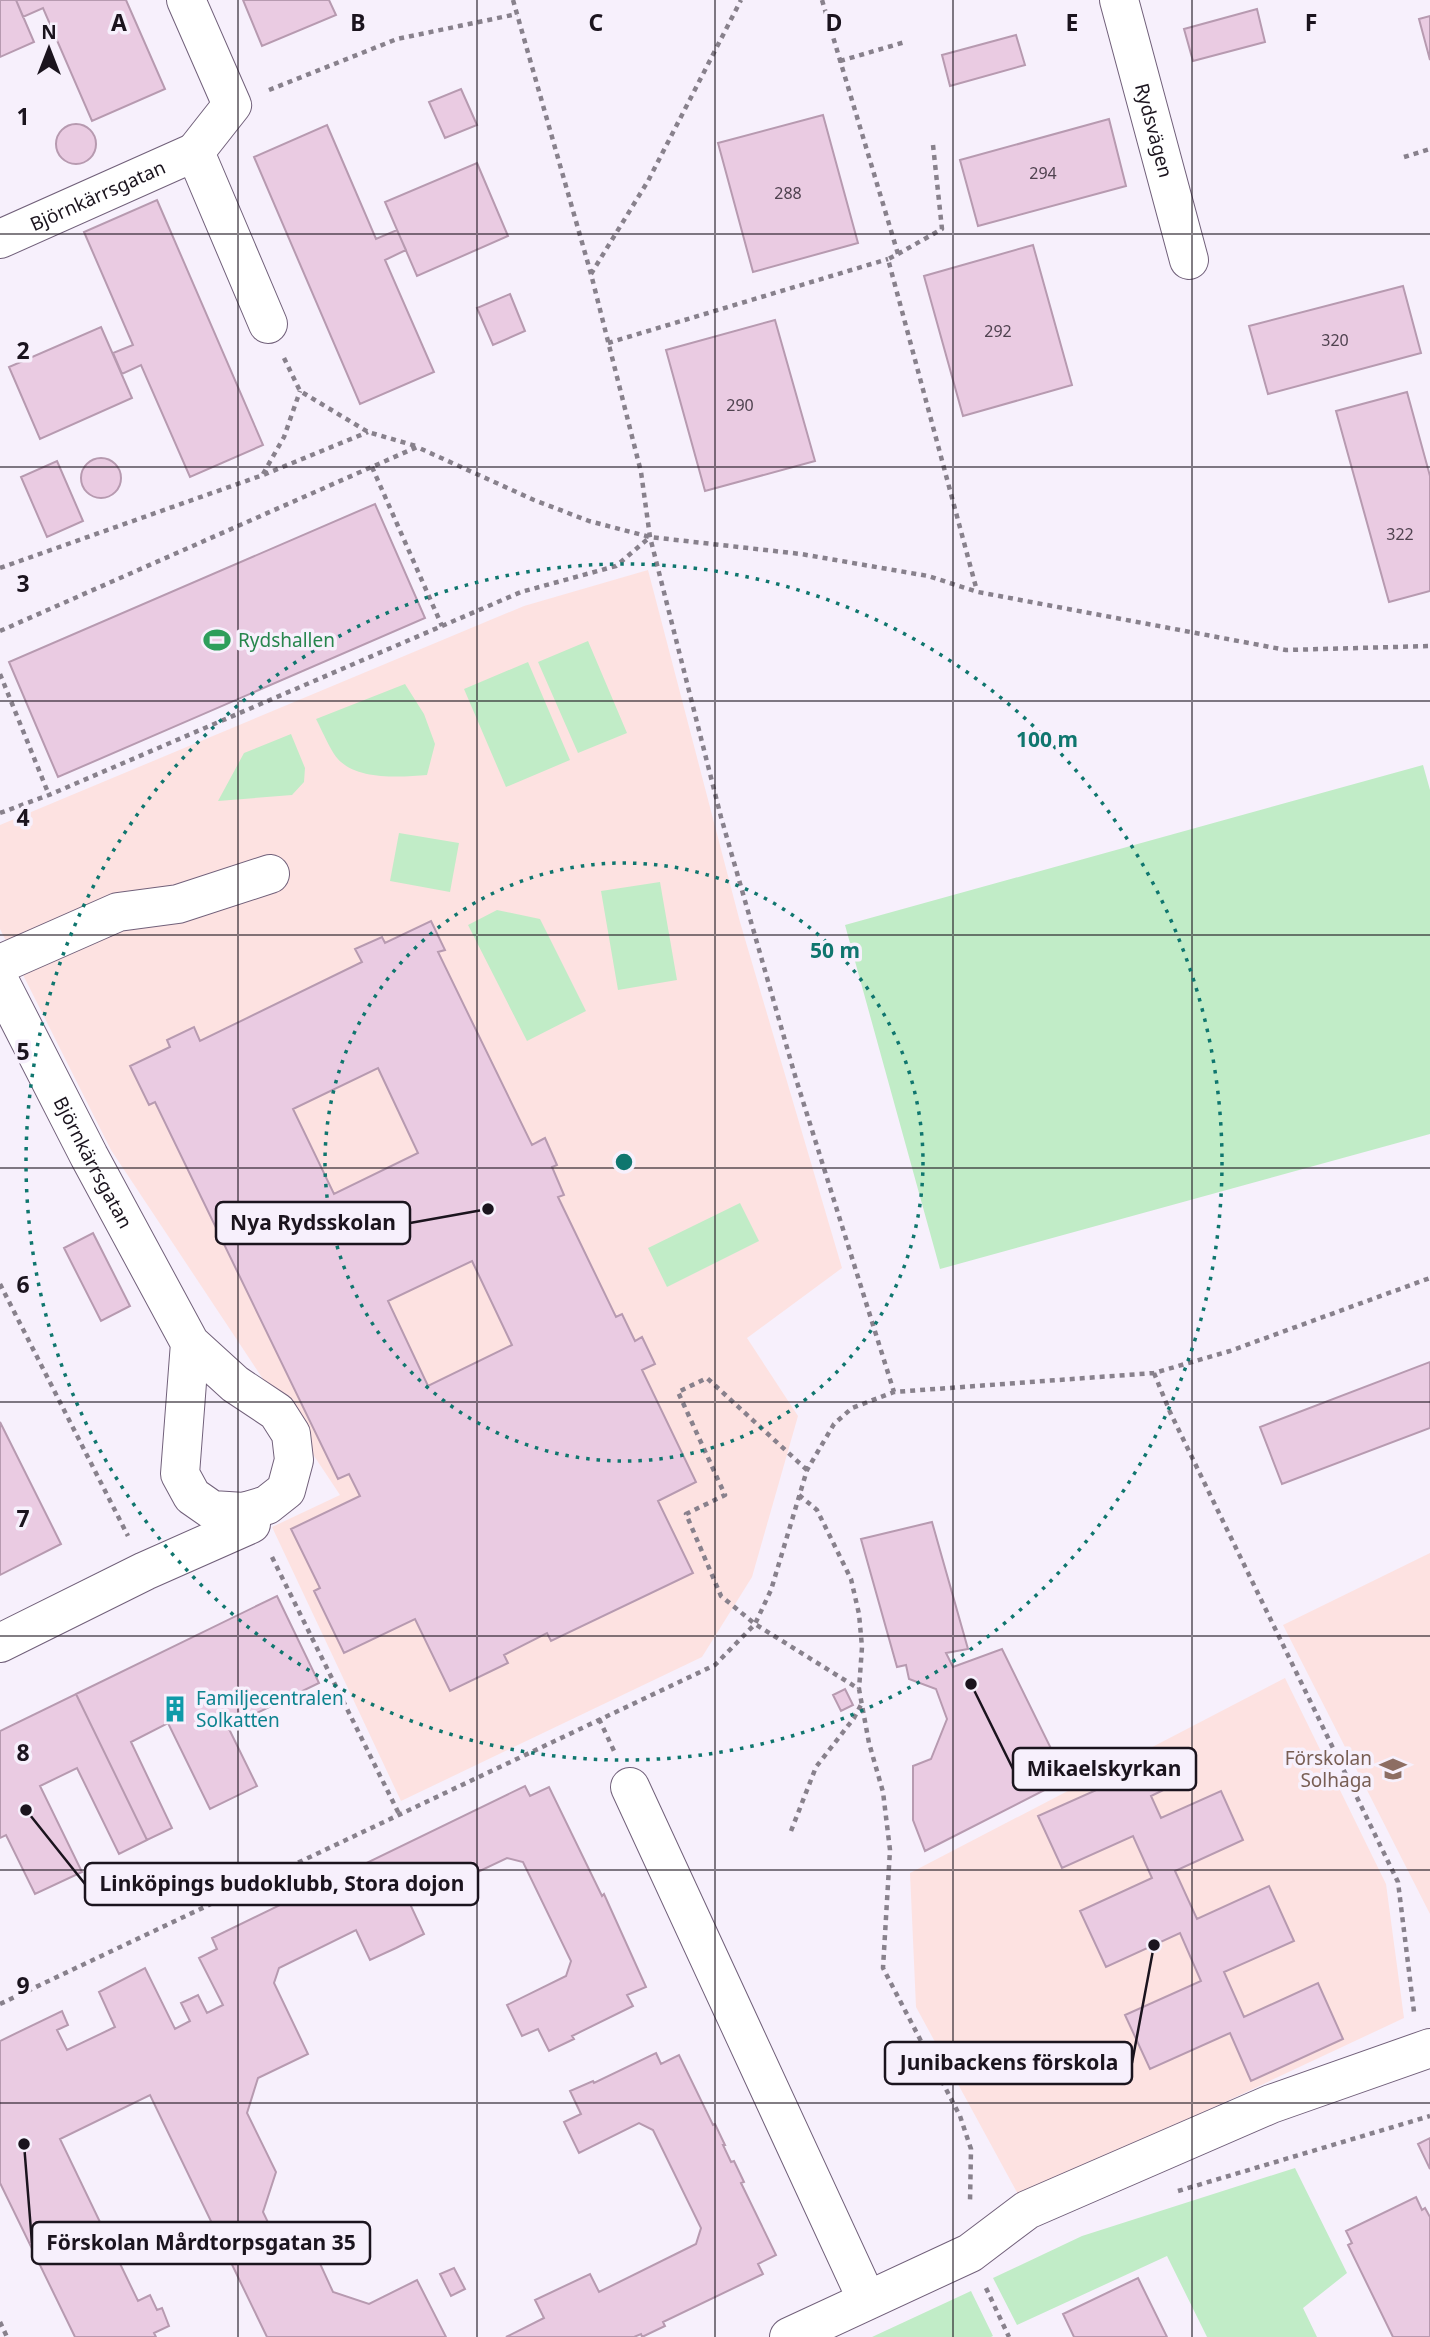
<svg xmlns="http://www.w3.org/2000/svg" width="1430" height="2337" viewBox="0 0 1430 2337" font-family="'Noto Sans',sans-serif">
<rect width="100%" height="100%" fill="#f7f0fc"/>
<!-- education -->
<path fill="#fde2e1" d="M648 570 740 922 842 1268 747 1338 798 1416 752 1577 702 1657 401 1801 272 1527 340 1495 111 1150 0 929V825L524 606Z
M1430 1553V1914L1283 1625Z
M1285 1678 1386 1884 1404 2018 1020 2198 916 2007 910 1873Z"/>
<!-- green -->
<path fill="#c1ecc7" d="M588 641 627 733 578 753 538 662Z
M528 662 570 760 506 787 464 689Z
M405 684 424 714 435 744 427 775C402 777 361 780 341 762 332 755 322 730 316 719Z
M291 734 305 768 304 782 292 795 218 801 244 753Z
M1423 765 1430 790V1134L940 1269 845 925Z
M399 833 459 843 450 892 390 881Z
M660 882 677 980 618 990 601 891Z
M497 910 540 919 586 1011 527 1041 468 925Z
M740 1203 759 1241 667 1287 648 1248Z
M1295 2168 1347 2273 1303 2308 1317 2337H1207L1167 2256 1017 2325 993 2278 1082 2236Z
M971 2291 993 2336 991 2337H872Z"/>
<!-- building -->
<path fill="#eacbe2" stroke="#b79ab0" stroke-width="2" fill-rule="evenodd" d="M0 0H16L34 42 0 57Z
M16 0H126L165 89 92 121 43 8 23 17Z
M243 0H329L336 15 262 46Z
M1257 9 1265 42 1193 61 1184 29Z
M1430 16V60L1419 19Z
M1016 35 1025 65 950 86 942 55Z
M461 89 477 125 445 138 429 102Z
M823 115 858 243 753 272 718 143Z
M1109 119 1126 186 978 226 960 160Z
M56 144a20 20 0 1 1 40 0a20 20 0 1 1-40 0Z
M327 125 376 239 397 230 406 250 385 260 434 372 360 404 254 157Z
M477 163 508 236 417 276 385 202Z
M157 200 263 445 190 477 141 365 122 374 113 353 133 345 84 232Z
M1033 245 1072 385 963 416 924 276Z
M1403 286 1421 353 1268 394 1249 326Z
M510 294 525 331 493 345 477 308Z
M775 320 815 461 705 491 666 350Z
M101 327 132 398 40 439 9 367Z
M1407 392 1430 476V591L1389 602 1336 411Z
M81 478a20 20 0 1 1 40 0a20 20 0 1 1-40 0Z
M57 461 83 521 47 537 21 477Z
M375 504 425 618 58 777 9 662Z
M431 921 445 950 438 952 532 1145 545 1138 557 1165 552 1167 564 1195 558 1197 616 1317 622 1314 635 1341 642 1337 655 1364 642 1370 696 1482 658 1501 693 1573 551 1641 547 1633 504 1655 508 1663 450 1691 415 1619 344 1653 314 1591 320 1588 291 1529 360 1496 349 1474 338 1479 155 1102 149 1105 130 1066 170 1047 167 1040 194 1027 200 1041 362 962 355 949 382 937 385 943ZM378 1068 418 1153 334 1194 293 1109ZM472 1261 512 1345 428 1386 388 1301Z
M93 1233 130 1306 101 1321 64 1248Z
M1430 1362V1428L1282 1484 1260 1427Z
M0 1422 61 1544 0 1575Z
M932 1522 968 1649 946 1653 953 1667 1002 1649 1066 1779 925 1851 913 1820V1766L931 1759 947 1719 936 1689 909 1679 906 1665 897 1667 861 1539Z
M277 1596 319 1683 228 1727 257 1786 210 1809 168 1723 131 1742 172 1828 147 1840 76 1694Z
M845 1689 853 1705 841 1711 833 1695Z
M76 1694 147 1840 119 1854 77 1768 40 1786 82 1872 35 1894 6 1835 0 1838V1731Z
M1168 1758 1180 1782 1151 1796 1161 1818 1221 1791 1243 1840 1175 1871 1197 1919 1269 1886 1294 1941 1224 1972 1244 2017 1318 1983 1343 2039 1251 2081 1230 2033 1150 2069 1125 2015 1201 1981 1180 1933 1106 1967 1080 1911 1152 1878 1133 1836 1062 1868 1038 1816Z
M525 1786 530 1796 549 1787 602 1896 604 1894 646 1987 627 1995 633 2006 572 2036 574 2039 549 2051 538 2029 522 2036 507 2005 566 1976 571 1961 523 1862 507 1858 410 1904 424 1934 396 1948 370 1960 356 1930 279 1968 274 1983 308 2054 258 2078 247 2113 276 2172 263 2212 273 2233 312 2246 333 2292 369 2304 417 2280 446 2337H267L150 2095 60 2139 138 2301 150 2295 157 2310 162 2308 169 2326 154 2333 156 2337H75L0 2183V2041L62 2011 68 2025 57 2030 67 2050 115 2027 99 1992 145 1968 175 2029 190 2021 181 2003 190 1999 198 1995 207 2013 223 2005 199 1958 217 1949 212 1938Z
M656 2053 661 2064 679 2055 713 2125 715 2124 725 2145H723L731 2162 734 2161 744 2182 741 2183 776 2255 758 2264 763 2274 663 2322 665 2326 642 2337 641 2334 634 2337H506L544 2318 535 2300 590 2274 599 2292 696 2244 701 2228 653 2130 639 2123 579 2153 564 2122 581 2114 570 2091 593 2081 594 2083Z
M1430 2138V2169L1418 2144Z
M1416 2197 1422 2210 1425 2208 1430 2217V2337H1393L1348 2245 1352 2243 1346 2231Z
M454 2268 465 2289 451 2296 440 2274Z
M1138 2278 1167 2337H1074L1063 2314Z"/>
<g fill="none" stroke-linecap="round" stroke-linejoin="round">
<!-- minor casing -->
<g stroke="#71607a" stroke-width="40">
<g id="minor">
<path d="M186 0 232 105 195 152 268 324"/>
<path id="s1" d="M1119 0 1189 260"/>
<path id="s2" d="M0 239 195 152"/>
<path d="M0 964 118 912 178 904 270 874"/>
<path id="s3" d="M0 982 89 1156 190 1343 235 1384 277 1412 291 1434 294 1460 286 1490 267 1505 244 1512 212 1510 192 1496 180 1474 190 1343"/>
<path d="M0 1643 145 1571 251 1524 244 1512"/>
<path d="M630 1787 867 2300"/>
<path d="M789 2337 970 2253 1027 2210 1271 2104 1430 2048"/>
</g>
</g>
<!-- path -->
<path stroke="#88818c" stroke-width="4.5" stroke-dasharray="5 5" stroke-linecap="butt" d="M513 0 591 274 641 472 650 537 721 817 796 1079 894 1392
M822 0 898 254 888 259 977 591
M840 61 905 42
M269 90 397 39 517 14
M1404 157 1430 149
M898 254 942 229 933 145
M591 274 648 181 741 0
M608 343 888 259
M284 358 300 391 368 432 416 446
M372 467 442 626
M263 474 284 437 300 391
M0 568 263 475 368 432
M0 631 417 447 534 500 589 521 650 537 801 554 928 576 978 592 1286 650 1430 646
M0 674 49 795
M0 813 49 795 521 592 616 566 650 537
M0 1284 128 1536
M1154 1373 1170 1412 1398 1882 1414 2012
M807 1470 707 1378 678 1392 725 1495 686 1514 721 1596 755 1624 859 1689 869 1743 883 1792 890 1850 883 1968 960 2116 971 2149 970 2202
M799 1495 817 1510 851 1579 859 1614 862 1647 859 1689
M272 1557 399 1814
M599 1719 615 1753
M791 1831 816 1767 854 1718 862 1703
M0 2004 715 1665 755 1624 771 1590 807 1470 834 1424 852 1408 894 1392 1154 1373 1230 1351 1430 1278
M1178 2191 1430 2116
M986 2288 1009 2337
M0 2322 7 2337"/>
<!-- minor -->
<use href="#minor" stroke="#fff" stroke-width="38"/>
</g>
<!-- grid -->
<path fill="none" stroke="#1b141e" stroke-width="2" stroke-opacity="0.55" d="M238 0V2337M477 0V2337M715 0V2337M953 0V2337M1192 0V2337M0 234H1430M0 467H1430M0 701H1430M0 935H1430M0 1168H1430M0 1402H1430M0 1636H1430M0 1870H1430M0 2103H1430"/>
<!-- distance rings -->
<g fill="none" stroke="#0f766e" stroke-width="3.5" stroke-dasharray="3.5 7">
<circle cx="624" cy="1162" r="299"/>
<circle cx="624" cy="1162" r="598"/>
</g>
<!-- icons -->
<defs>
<g id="stadium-bare" transform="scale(2.1)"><path d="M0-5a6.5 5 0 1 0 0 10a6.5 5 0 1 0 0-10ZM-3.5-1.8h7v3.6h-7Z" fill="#2e9e5b" stroke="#f7f0fc" stroke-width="2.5" paint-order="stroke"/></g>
<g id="building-bare" transform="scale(2.1)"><path d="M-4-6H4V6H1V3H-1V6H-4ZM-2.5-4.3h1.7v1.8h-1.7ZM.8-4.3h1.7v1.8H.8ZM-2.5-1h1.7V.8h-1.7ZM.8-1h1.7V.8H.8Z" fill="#0f9aa8" stroke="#f7f0fc" stroke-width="2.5" paint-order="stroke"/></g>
<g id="school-bare" transform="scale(2.1)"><path d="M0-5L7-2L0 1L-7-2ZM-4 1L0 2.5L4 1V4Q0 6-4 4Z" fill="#8d6e63" stroke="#f7f0fc" stroke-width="2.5" paint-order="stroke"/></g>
</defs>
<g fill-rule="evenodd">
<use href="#stadium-bare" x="217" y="640"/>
<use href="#building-bare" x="175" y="1709"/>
<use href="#school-bare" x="1393" y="1769"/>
</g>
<g text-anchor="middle" stroke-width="7" stroke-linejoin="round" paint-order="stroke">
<!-- number labels -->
<g font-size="16" fill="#4f424f">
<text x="1043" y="179">294</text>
<text x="788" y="199">288</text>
<text x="998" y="337">292</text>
<text x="1335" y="346">320</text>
<text x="740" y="411">290</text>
<text x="1400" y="540">322</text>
</g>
<!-- street labels -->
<g font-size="19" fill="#1b141e" stroke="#f7f0fc">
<text dy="7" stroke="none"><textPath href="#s1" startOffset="135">Rydsvägen</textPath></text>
<text dy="7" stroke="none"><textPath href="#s2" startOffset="107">Björnkärrsgatan</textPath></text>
<text dy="7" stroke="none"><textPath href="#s3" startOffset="203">Björnkärrsgatan</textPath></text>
</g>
<!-- leisure labels -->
<g font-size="19" fill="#27864d" stroke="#f7f0fc" text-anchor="start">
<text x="238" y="647">Rydshallen</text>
</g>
<!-- culture labels -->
<g font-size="19" fill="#0d838f" stroke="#f7f0fc" text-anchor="start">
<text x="196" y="1705">Familjecentralen<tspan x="196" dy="22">Solkatten</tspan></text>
</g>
<!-- education labels -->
<g font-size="19" fill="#785e54" stroke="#f7f0fc" text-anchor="end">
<text x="1372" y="1765">Förskolan<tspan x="1372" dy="22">Solhaga</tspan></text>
</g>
</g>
<g font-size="23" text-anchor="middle" font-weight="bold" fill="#1b141e" stroke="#f7f0fc" stroke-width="7" stroke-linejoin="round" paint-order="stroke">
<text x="119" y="31">A</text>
<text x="358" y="31">B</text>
<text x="596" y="31">C</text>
<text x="834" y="31">D</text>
<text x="1072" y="31">E</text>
<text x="1311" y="31">F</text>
<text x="23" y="125">1</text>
<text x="23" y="359">2</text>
<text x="23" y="592">3</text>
<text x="23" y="826">4</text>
<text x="23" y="1060">5</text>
<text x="23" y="1293">6</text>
<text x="23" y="1527">7</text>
<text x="23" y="1761">8</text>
<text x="23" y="1994">9</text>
</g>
<circle cx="624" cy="1162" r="10" fill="#0f766e" stroke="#f7f0fc" stroke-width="3.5"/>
<g font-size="21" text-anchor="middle" font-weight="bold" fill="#0f766e" stroke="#f7f0fc" stroke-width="7" stroke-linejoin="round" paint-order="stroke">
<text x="1047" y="747">100 m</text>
<text x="835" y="958">50 m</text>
</g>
<!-- callouts -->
<path fill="none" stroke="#1b141e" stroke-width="2.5" d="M488 1209L410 1223M971 1684L1013 1769M26 1810L85 1884M1154 1945L1132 2063M24 2144L32 2243"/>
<g fill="#1b141e" stroke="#f7f0fc" stroke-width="2.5">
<circle cx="488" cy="1209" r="7"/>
<circle cx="971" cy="1684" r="7"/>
<circle cx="26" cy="1810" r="7"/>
<circle cx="1154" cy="1945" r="7"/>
<circle cx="24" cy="2144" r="7"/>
</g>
<g fill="#f7f0fc" stroke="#1b141e" stroke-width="2.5">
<rect x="216" y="1202" width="194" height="42" rx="7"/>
<rect x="1013" y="1748" width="183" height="42" rx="7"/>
<rect x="85" y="1863" width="393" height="42" rx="7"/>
<rect x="885" y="2042" width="247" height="42" rx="7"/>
<rect x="32" y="2222" width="338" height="42" rx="7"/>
</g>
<g font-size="21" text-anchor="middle" font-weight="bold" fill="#1b141e">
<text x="313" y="1230">Nya Rydsskolan</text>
<text x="1104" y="1776">Mikaelskyrkan</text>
<text x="282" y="1891">Linköpings budoklubb, Stora dojon</text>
<text x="1009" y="2070">Junibackens förskola</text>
<text x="201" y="2250">Förskolan Mårdtorpsgatan 35</text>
</g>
<!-- north arrow -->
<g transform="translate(49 49)" stroke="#f7f0fc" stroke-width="5" paint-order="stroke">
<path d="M0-5L12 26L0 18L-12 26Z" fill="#1b141e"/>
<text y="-10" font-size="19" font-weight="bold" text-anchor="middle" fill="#1b141e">N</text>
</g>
</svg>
